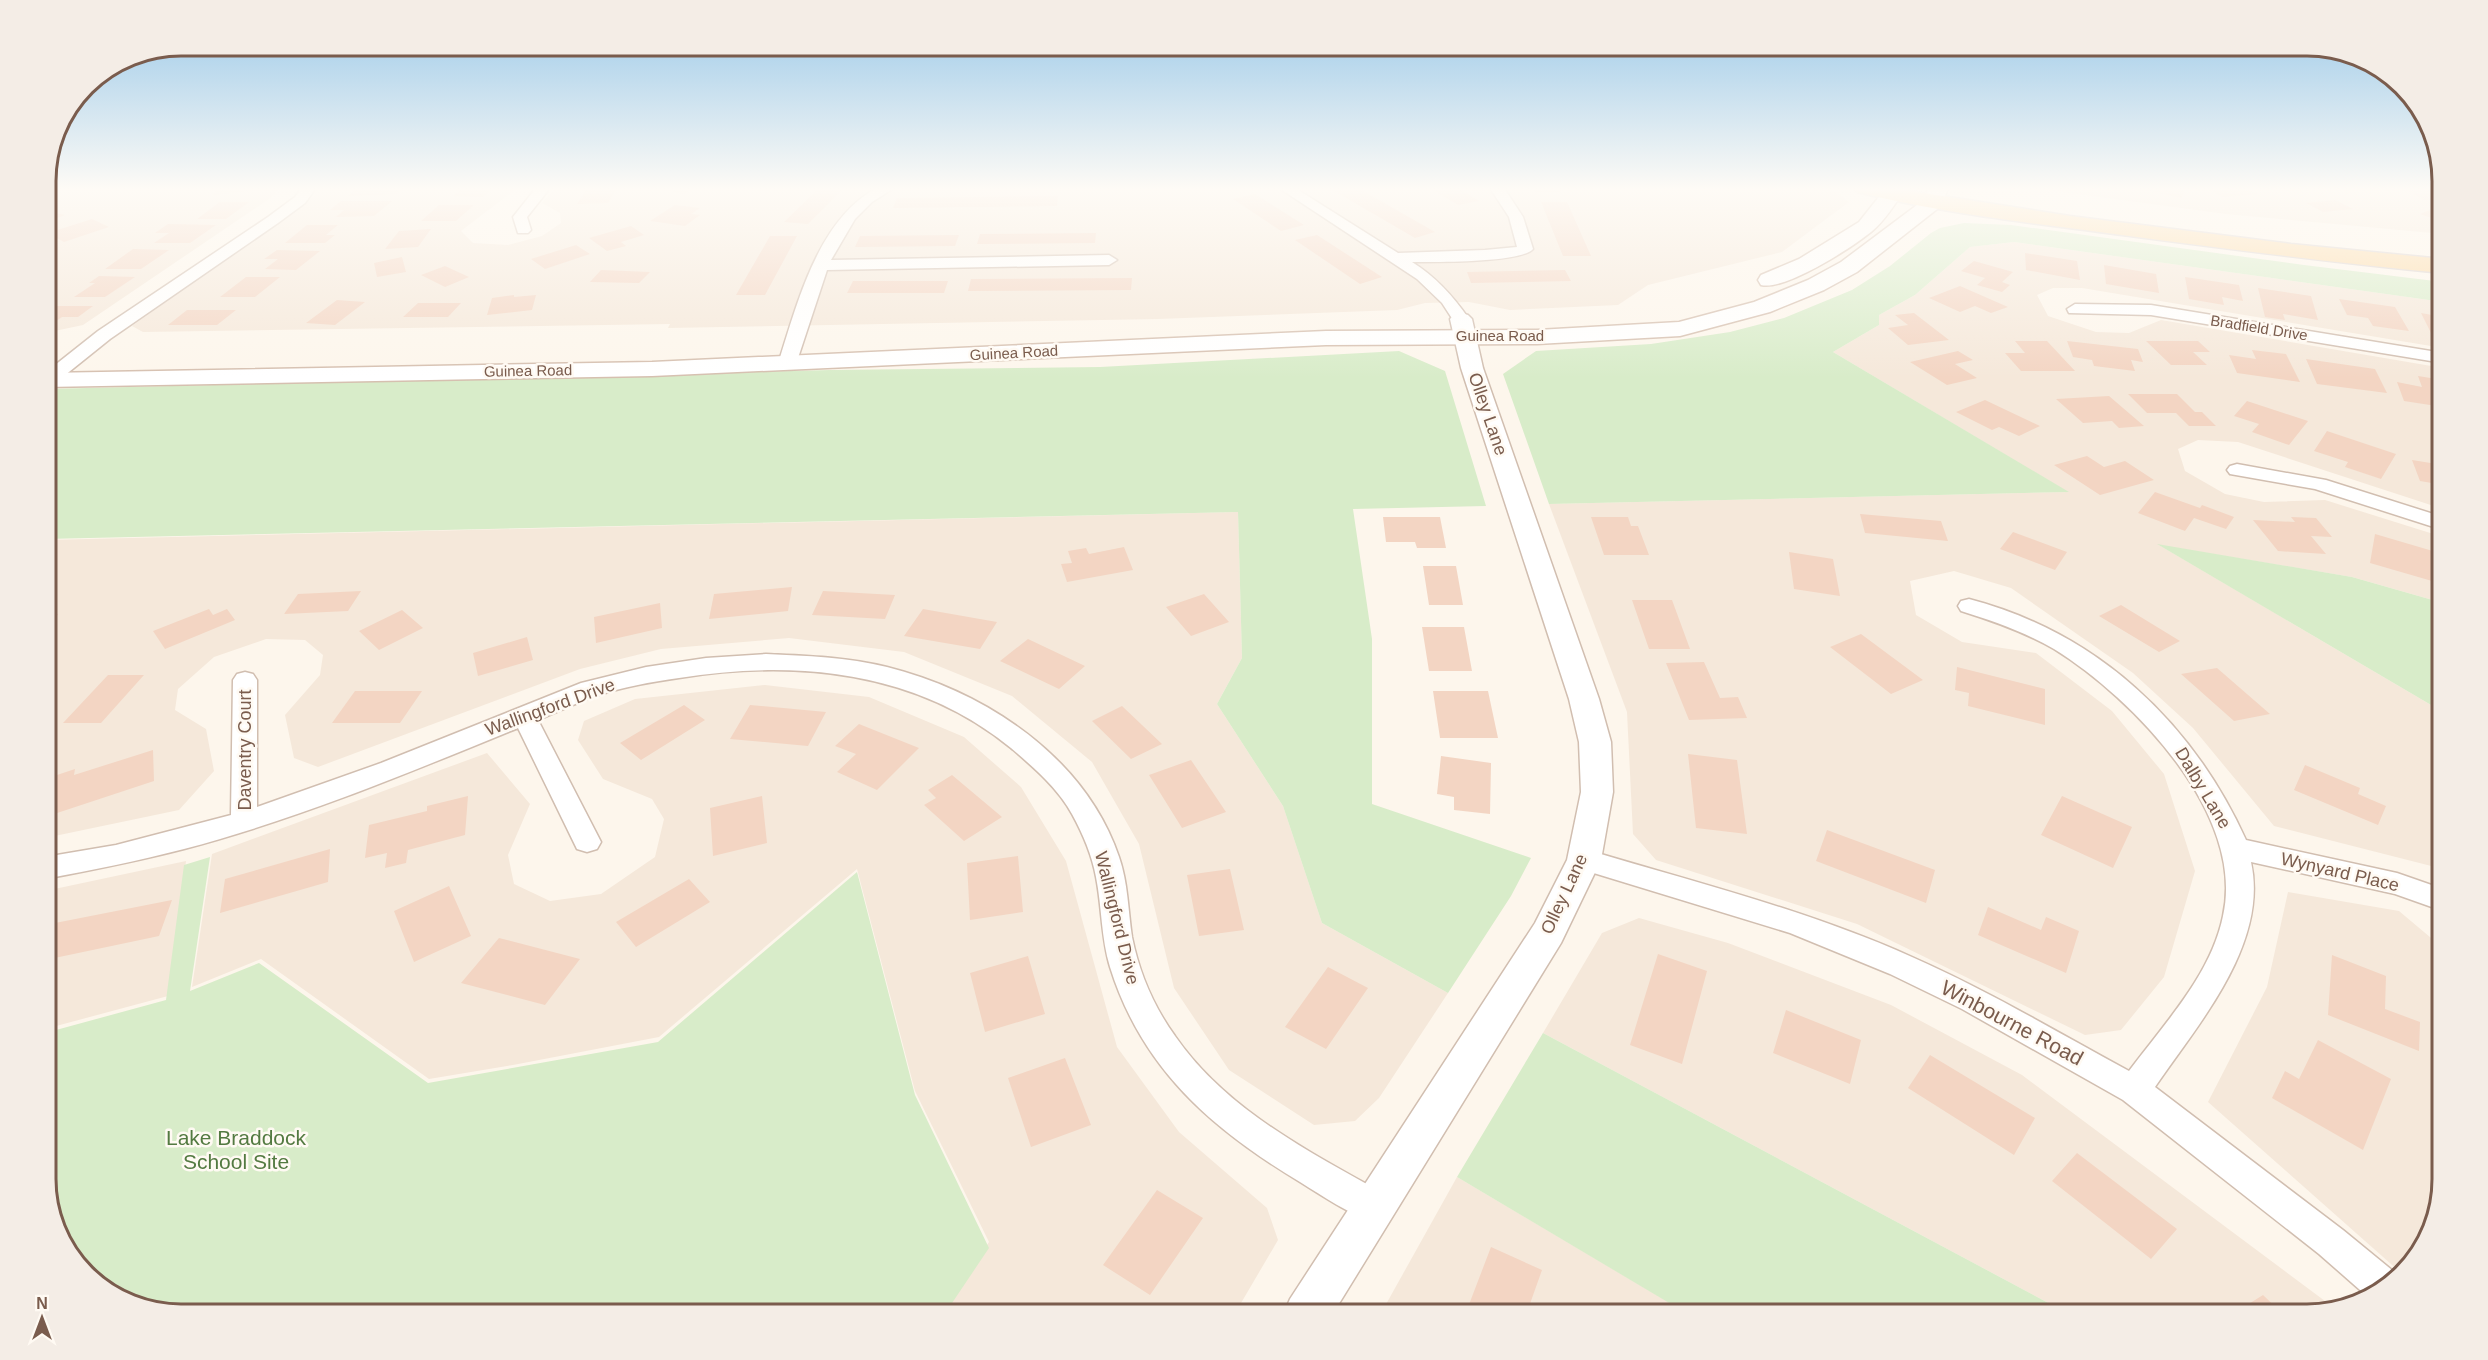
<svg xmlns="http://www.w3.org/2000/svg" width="2488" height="1360" viewBox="0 0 2488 1360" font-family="Arial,sans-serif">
<rect width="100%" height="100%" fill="#fdf6ec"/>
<!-- residential -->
<path fill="#f5e8da" d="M45 188H281L269 199 83 325 45 333Z
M318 188H517L461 231 473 243 508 245 542 236 561 223 560 213 542 203 555 188H1821L1836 192 1849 202 1782 252 1648 285 1618 305 1510 310 1469 302 1425 303 1397 310 1158 319 668 328 670 324 143 332 132 326 314 196Z
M2033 188H2443V234L2226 214Z
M2014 242 2443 302V348L2082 288H2053L2037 295 2048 316 2096 332 2129 333 2161 320 2443 368V509L2238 442 2198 440 2178 449 2185 471 2225 494 2264 502 2325 500 2443 537V603L2352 577 2159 545 2443 712V869L2274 826 2193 728 2133 673 2011 588 1954 571 1910 581 1916 615 1962 642 2036 653 2112 711 2164 774 2195 871 2164 977 2121 1030 2085 1035 1857 924 1656 860 1633 834 1627 712 1549 504 2068 492 1833 352 1879 325V315L1915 295 1970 247Z
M1238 512 1242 658 1217 704 1283 806 1322 923 1448 993 1379 1098 1355 1121 1314 1125 1229 1070 1174 988 1139 844 1092 762 1012 696 904 652 789 638 661 649 580 669 318 767 294 758 285 715 320 675 323 655 305 640 266 639 214 657 178 689 175 710 206 729 214 771 179 810 45 838V540Z
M765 685 869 697 964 737 1021 787 1066 861 1117 1047 1179 1132 1267 1208 1278 1240 1234 1315H940L989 1242 915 1091 857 869 659 1037 513 1065 429 1079 261 959 192 987 212 854 487 753 530 804 508 855 514 884 550 901 601 894 655 857 664 819 652 799 603 779 578 740 584 721 635 699Z
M186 861 168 996 45 1029V891Z
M2288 892 2399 911 2443 948V1180L2429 1240 2400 1272 2208 1102 2267 987Z
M1639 918 1728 943 1891 1005 2022 1075 2333 1307 2308 1315H2071L1543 1033 1602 933Z
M1457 1177 1682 1310 1679 1315H1380Z"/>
<!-- green -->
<path fill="#d8ecc9" d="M1964 223 2011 225 2304 265 2443 282V302L2014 242 1970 247 1915 295 1879 315V325L1833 352 2069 492 1549 504 1503 374 1536 351 1651 344 1730 332 1784 318 1852 290 1890 266 1931 233 1940 228Z
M1399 351 1445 371 1486 506 1353 509 1372 639V804L1531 858 1511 896 1448 993 1322 923 1283 806 1217 704 1242 658 1238 512 45 539V389L830 370 1100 367Z
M2157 544 2352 577 2443 603V712Z
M210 857 190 991 259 963 428 1083 658 1042 857 872 915 1095 989 1248 944 1315H180L120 1301 68 1255 45 1189V1033L166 1000 184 865Z
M1543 1033 2071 1315H1679L1681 1310 1457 1177Z"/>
<!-- building -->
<path fill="#f3d5c3" d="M218 188H263L261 190 213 195Z
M356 188H403L397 194 349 196Z
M463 188H493L483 197 453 196Z
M587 188H617L608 203 577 204Z
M659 188H695L683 194Z
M819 188H844L808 224 784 222Z
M1329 188H1358L1435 232 1415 238Z
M1430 188H1458L1479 201 1458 205Z
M1534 188H1559L1561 192H1535Z
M2147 188H2187L2181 198 2146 190Z
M2245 188 2257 194 2223 197 2208 189Z
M2403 188H2430L2443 195V199L2424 200Z
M1255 194 1304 225 1281 231 1233 199Z
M1058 196 1057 206 893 208 897 198Z
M2335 200 2353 209 2323 212 2306 203Z
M341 201H392L374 216 336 217 344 210H330Z
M220 202H249L226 219H197Z
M1541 202H1567L1591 256H1563Z
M47 204 59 207 47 211 65 215 45 223Z
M439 205H474L456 221H421Z
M675 205 700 208 691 214 700 215 685 226 650 221Z
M2438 207 2443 209V222L2420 214Z
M92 219 109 227 64 242 48 233Z
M168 224 216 225 190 243H154L169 233H155Z
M307 225H338L326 235H335L325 243H285Z
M631 226 644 235 621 242 626 246 607 251 589 238Z
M431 229 418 247 385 249 399 231Z
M1096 233 1095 243 977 244 980 234Z
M959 235 955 246 855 247 860 236Z
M1317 235 1382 277 1360 284 1295 240Z
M770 236H797L765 295H736Z
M576 245 590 254 545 269 531 259Z
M133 249 169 250 141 269H105Z
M277 250 320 251 296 270 265 269 278 259H264Z
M2025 253 2077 261 2080 280 2026 270Z
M402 257 406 272 377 277 374 263Z
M1974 261 2013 272 2002 282 2010 285 2002 292 1977 285 1985 278 1961 271Z
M2104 265 2156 274 2159 293 2106 284Z
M445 266 469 277 445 287 421 275Z
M601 270 650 272 639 283 590 282Z
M1565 270 1571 281 1471 283 1467 272Z
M99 276 135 277 105 297H74L95 283H89Z
M246 277H280L255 297H220Z
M2185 277 2239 285 2243 301 2222 297 2224 305 2189 299Z
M1132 278 1131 290 968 291 971 279Z
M853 281H948L944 293H847Z
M1960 286 2008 307 1991 313 1975 306 1960 312 1929 298Z
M2258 288 2311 296 2318 320 2283 314 2285 320 2265 317Z
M514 295V297L536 295 532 310 487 315 492 298Z
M2339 299 2395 307 2409 331 2373 326 2368 318 2347 315Z
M337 300 365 302 335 325 306 323Z
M418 303H461L448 317H403Z
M45 306H93L78 317H62L47 327H45Z
M187 310H236L217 325H168Z
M1914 313 1949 340 1908 345 1888 328 1908 325 1895 315Z
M2421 313 2443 317V339L2433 337Z
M2015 341H2047L2075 371H2021L2005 353H2025Z
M2067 341 2138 349 2143 362 2131 360 2135 371 2094 366 2092 360 2073 357Z
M2146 341H2198L2210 352H2193L2207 365H2171Z
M2252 350 2286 354 2300 382 2237 373 2229 355 2256 359Z
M1958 351 1973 360 1955 364 1977 378 1947 385 1910 362Z
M2306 359 2375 369 2387 393 2317 384Z
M2418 376 2443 380V407L2404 401 2397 382 2422 387Z
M2128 394H2177L2195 412H2202L2216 426H2189L2176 413H2147Z
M2109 396 2144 426 2119 428 2112 421 2083 423 2056 399Z
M1985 400 2040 426 2019 436 1999 427 1992 430 1956 412Z
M2247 401 2308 421 2289 445 2252 432 2259 424 2234 416Z
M2327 431 2396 454 2381 479 2345 467 2348 462 2314 451Z
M2087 456 2104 467 2125 461 2154 480 2100 495 2054 465Z
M2412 460 2443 465V485L2420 481Z
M2155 492 2200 508 2202 505 2234 517 2226 529 2194 518 2185 531 2138 513Z
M1860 514 1941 521 1948 541 1865 533Z
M1383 517H1440L1446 548H1417L1415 542H1386Z
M1591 517H1628L1631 526H1638L1649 555H1604Z
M2291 517 2316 518 2332 537 2311 536 2326 554 2278 551 2253 520 2295 522Z
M2013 532 2067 552 2055 570 2000 549Z
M2375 534 2443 554V575L2433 572 2432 581 2370 563Z
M1124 547 1133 570 1067 582 1061 564 1072 563 1068 551 1086 548 1089 554Z
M1789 552 1833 559 1840 596 1794 589Z
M1423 566H1456L1463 605H1429Z
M792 587 788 611 709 619 714 594Z
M361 591 348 611 284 614 298 594Z
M823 591 895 595 885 619 812 615Z
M1204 594 1229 622 1191 636 1166 607Z
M45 595 58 615 45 620Z
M1632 600H1672L1690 649H1649Z
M660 603 662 628 596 643 594 617Z
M2121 605 2180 641 2159 652 2099 616Z
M209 609 213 615 227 609 235 620 165 649 153 631Z
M923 609 997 622 980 649 904 636Z
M402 610 423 628 379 650 359 631Z
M1422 627H1464L1472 671H1429Z
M1861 634 1923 680 1891 694 1830 647Z
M527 637 533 660 478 676 473 653Z
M1028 639 1085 666 1059 689 1000 661Z
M1704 662 1720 698 1738 697 1747 718 1689 720 1666 663Z
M1957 667 2045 689V725L1968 706 1969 693 1955 690Z
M2217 668 2270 714 2234 721 2181 674Z
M108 675H144L101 723H63Z
M355 691H422L400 723H332Z
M1433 691H1488L1498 738H1440Z
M684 705 705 720 641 760 620 743Z
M750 705 826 712 808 746 730 739Z
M1122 706 1162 744 1131 759 1092 721Z
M859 724 919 748 877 790 837 772 856 754 835 746Z
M153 750 154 781 45 817V779L75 769 74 775Z
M1688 754 1737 760 1747 834 1696 828Z
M1441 756 1491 763 1490 814 1454 810V797L1437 794Z
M1191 760 1226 812 1182 828 1149 775Z
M2305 765 2360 788 2358 794 2386 806 2378 825 2294 790Z
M952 775 1002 817 964 841 924 805 936 798 928 790Z
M468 796 465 835 408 850 406 863 385 868 387 853 365 858 369 825 427 811V806Z
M762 796 767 843 713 856 710 808Z
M2062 796 2132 827 2113 868 2041 835Z
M2439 800 2443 802V826L2431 821Z
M1827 830 1935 870 1926 903 1816 861Z
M330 849 328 882 220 913 225 879Z
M1018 856 1023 912 970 920 967 863Z
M1230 869 1244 930 1199 936 1187 875Z
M689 879 710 902 636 947 616 922Z
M449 886 471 936 414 962 394 911Z
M172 900 159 936 45 960V936L50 924Z
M1988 907 2041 930 2046 917 2079 931 2066 973 1978 935Z
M499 938 580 959 545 1005 461 983Z
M1658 954 1707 971 1682 1064 1630 1045Z
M2332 955 2386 976 2385 1009 2420 1022 2419 1051 2328 1015Z
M1028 956 1045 1014 985 1032 970 973Z
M1328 967 1368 988 1326 1049 1285 1027Z
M1786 1010 1861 1040 1850 1084 1773 1053Z
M2318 1040 2391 1079 2363 1150 2272 1098 2285 1071 2299 1079Z
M1930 1055 2035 1118 2014 1155 1908 1088Z
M1065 1058 1091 1125 1031 1147 1008 1078Z
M2077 1153 2177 1229 2151 1259 2052 1181Z
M1157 1190 1203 1218 1150 1295 1103 1265Z
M1491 1247 1542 1270 1526 1315H1465Z
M2263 1295 2284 1315H2231Z"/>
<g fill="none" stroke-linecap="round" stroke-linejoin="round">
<!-- minor casing -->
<g stroke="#d1beb0" stroke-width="3">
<path id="minor" d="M302 188H316L305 203 278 223 110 339 54 384 45 385V373L98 331 268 217 295 197Z
M536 188H550L527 217 531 230 528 233H518L513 217Z
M877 188H894L872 202 855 219 831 260 1109 255 1117 260 1109 265 827 270 796 364 793 368H781L778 364C797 304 818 219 877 188Z
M1279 188H1295L1398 253 1485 250 1517 247 1509 217 1490 188H1504L1523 217 1533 249C1521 263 1434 262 1412 262 1436 277 1453 296 1469 319L1461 324 1455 323 1442 303 1417 279Z
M2075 304 2151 305 2443 353V363L2151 315 2069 313 2067 309Z
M2237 464 2326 480 2443 517V530L2315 489 2230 474 2227 470 2230 466Z
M1969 599C2096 632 2192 721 2246 840L2397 873 2443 889V911L2395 894 2251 862C2269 944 2198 1024 2155 1087L2343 1230 2398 1275 2383 1292 2368 1297 2319 1254 2123 1100 1962 1009 1890 974 1790 933 1574 867 1570 860 1574 853 1584 849C1694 882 1807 910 1912 957 1987 990 2057 1032 2129 1071 2164 1024 2211 975 2223 916 2246 814 2133 698 2054 649 2025 632 1993 621 1961 611L1958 606 1961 601Z
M766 654C807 656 847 657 887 667 986 692 1085 757 1119 857 1128 883 1128 910 1132 937 1139 972 1154 1007 1175 1036 1226 1110 1310 1152 1386 1195L1391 1207 1386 1219 1374 1223C1348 1213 1324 1197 1300 1182 1212 1129 1142 1069 1110 967 1101 938 1102 907 1096 877 1092 855 1083 834 1072 814 1058 788 1033 767 1011 748 917 671 796 659 679 678 651 682 622 687 596 696 576 703 557 712 538 720L601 842 597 849 587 852 577 849 518 728C408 773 298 819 184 849 138 861 92 870 45 879V857L116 845 231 815 233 680 237 674 245 672 253 674 257 680V807L381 763 581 683 646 667 706 658Z"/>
</g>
<!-- tertiary casing -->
<g stroke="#d1beb0" stroke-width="3">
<path id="tertiary" d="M1461 313 1468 315 1472 319 1483 368 1599 699 1611 742 1613 792 1601 860 1561 943 1332 1315H1283L1290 1299 1535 923 1567 860 1581 792 1579 742 1569 699 1461 368 1450 319 1454 315Z"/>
</g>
<!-- secondary casing -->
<g stroke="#d6c0b0" stroke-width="3">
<path id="secondary" d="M1886 188H1906C1896 202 1885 221 1871 232 1851 248 1785 291 1761 285L1758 280 1761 275 1799 259 1859 222Z
M1928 188H1948L1941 206 1857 272 1824 290 1770 312 1680 336 1537 344 1326 345 652 376 45 387V373L652 362 1326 331 1537 330 1679 322 1754 302 1808 280 1841 262 1925 199Z"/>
</g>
<!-- primary casing -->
<g stroke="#dad1cd" stroke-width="3">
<path id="primary" d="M1854 188H1891L2070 216 2291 244 2443 259V273C2335 263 2229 249 2122 235 2034 223 1944 214 1857 192Z"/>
</g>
<!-- minor -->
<use href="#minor" fill="#fff" fill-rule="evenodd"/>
<!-- tertiary -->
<use href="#tertiary" fill="#fff" fill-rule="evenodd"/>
<!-- secondary -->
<use href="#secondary" fill="#fff" fill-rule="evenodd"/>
<!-- primary -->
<use href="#primary" fill="#fbd9a5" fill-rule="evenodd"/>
</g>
<!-- sky -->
<linearGradient id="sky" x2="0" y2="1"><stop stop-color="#97c7e8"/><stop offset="0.5" stop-color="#fefbf6"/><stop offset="1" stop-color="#fefbf6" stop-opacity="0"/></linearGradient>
<rect width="2488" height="378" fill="url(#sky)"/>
<g text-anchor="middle" stroke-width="5" stroke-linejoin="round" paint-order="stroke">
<!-- far-street labels -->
<g font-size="15" fill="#7a5c4d" stroke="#fffaf3">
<text transform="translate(2259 328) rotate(9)" y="5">Bradfield Drive</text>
<text x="1500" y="341">Guinea Road</text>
<text transform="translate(1014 353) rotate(-3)" y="5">Guinea Road</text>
<text transform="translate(528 371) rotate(-1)" y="5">Guinea Road</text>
</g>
<!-- street labels -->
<g font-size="18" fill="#7a5c4d" stroke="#fffaf3">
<text transform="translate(1488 414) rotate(71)" y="6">Olley Lane</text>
<text transform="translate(550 707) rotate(-20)" y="6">Wallingford Drive</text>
<text transform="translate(245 750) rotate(-90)" y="6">Daventry Court</text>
<text transform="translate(2203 788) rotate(59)" y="6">Dalby Lane</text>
<text transform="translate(2340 872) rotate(13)" y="6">Wynyard Place</text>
<text transform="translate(1564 894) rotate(-65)" y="6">Olley Lane</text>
<text transform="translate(1117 918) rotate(76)" y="6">Wallingford Drive</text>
</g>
<!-- near-street labels -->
<g font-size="21" fill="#7a5c4d" stroke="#fffaf3">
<text transform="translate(2012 1023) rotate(28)" y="7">Winbourne Road</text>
</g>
<!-- near-park labels -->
<g font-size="21" fill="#537a41" stroke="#fffaf3">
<text x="236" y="1145">Lake Braddock<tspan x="236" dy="24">School Site</tspan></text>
</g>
</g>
<!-- crop -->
<path d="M0 0H2488V1360H0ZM181 56H2307A125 125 0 0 1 2432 181V1179A125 125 0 0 1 2307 1304H181A125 125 0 0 1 56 1179V181A125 125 0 0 1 181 56Z" fill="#f4ede6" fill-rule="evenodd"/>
<path fill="none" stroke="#7a5c4d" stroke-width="3" d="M181 56H2307A125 125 0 0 1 2432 181V1179A125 125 0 0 1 2307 1304H181A125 125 0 0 1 56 1179V181A125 125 0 0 1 181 56Z"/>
<!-- north arrow -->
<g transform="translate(42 1318)" stroke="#fffaf3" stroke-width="4.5" paint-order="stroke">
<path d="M0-4.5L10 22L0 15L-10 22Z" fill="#7a5c4d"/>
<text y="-9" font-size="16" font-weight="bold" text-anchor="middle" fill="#7a5c4d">N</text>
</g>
</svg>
